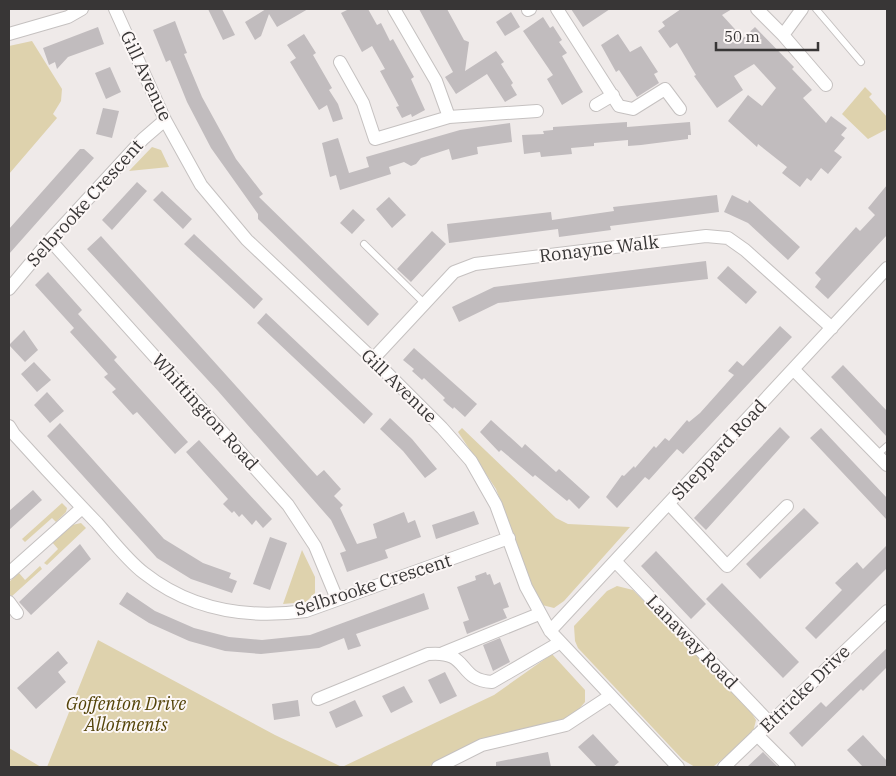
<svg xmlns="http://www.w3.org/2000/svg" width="896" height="776" viewBox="0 0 896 776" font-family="'IBM Plex Serif',serif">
<rect width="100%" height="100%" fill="#efeae9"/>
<!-- green -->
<path fill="#ded2ad" d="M32 41 62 89 61 101 53 114 57 118 9 174V46Z
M865 87 872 94 869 97 887 117V129L868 139 842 114Z
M152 147 161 150 169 167 129 171Z
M462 428 556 518 568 524 630 527 564 601 554 608 542 605 536 596 496 489 458 432Z
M62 503 67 508 66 512 56 522 52 518 25 542 22 539Z
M81 523 86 528 47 565 44 563 58 549 52 542 72 525Z
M302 550 315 577V593L306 602 283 604Z
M40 566 42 569 11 597 9 595V582L19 573 25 580Z
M617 586 633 590 749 709 756 720 753 732 746 740 714 766 695 767 683 760 578 648 575 641 574 626 607 591Z
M98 640 275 735 342 767 494 695 552 654 585 690V702L572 717 548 726 523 729 475 743 428 767H47Z
M9 748 41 767H9Z"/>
<!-- building -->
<path fill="#c1bcbe" d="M208 9H222L235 35 223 40Z
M266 9H308L277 27 269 14 261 36 255 40 245 22Z
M349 9H368L377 25 381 23 390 41 393 39 414 77 411 79 425 110 412 117 411 114 402 118 396 107 399 106 380 71 385 69 372 46 362 52 341 13Z
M419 9H447L464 40 469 42 465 71 496 51 504 62 501 64 513 83 511 85 517 95 505 102 487 74 456 94 445 77 453 72Z
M571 9H610L583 27Z
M681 9H732L722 15 743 38 755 27 794 67 792 69 812 90 803 98 826 123 831 116 847 128 841 135 845 138 834 151 842 157 828 174 821 168 811 181 807 178 800 187 782 173 787 167 758 144 757 147 728 121 748 95 762 106 776 88 754 64 734 76 743 90 717 108 694 76 696 75 677 43 670 48 658 31 665 26 662 22Z
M511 12 520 27 505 36 496 22Z
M543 17 550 28 553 26 562 40 559 42 567 53 562 56 583 92 562 105 547 79 553 75 523 31Z
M175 21 187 53 184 54 202 97 236 159 263 194 259 197 379 314 368 326 258 219V214L211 148 187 102 170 60 166 62 153 30Z
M98 27 104 44 68 57 57 69 55 62 49 65 43 48Z
M304 34 316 53 313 55 332 88 329 90 338 104 343 119 333 122 327 105 319 110 290 62 296 58 287 45Z
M618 34 630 52 641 46 658 72 654 74 659 83 637 97 619 70 616 72 601 45Z
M110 67 121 92 106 99 95 73Z
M103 108 119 111 112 138 96 134Z
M627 122V127L690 122 691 135H688V139L641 145 628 146V140L594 143V146L571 148 572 154 541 157 540 152 524 154 522 135 544 134 543 131 553 130V127Z
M510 123 512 142 477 147 478 154 452 160 449 149 421 158 416 164 411 166 404 162 389 167 391 174 340 190 336 175 330 177 322 143 338 138 349 173 369 167 366 157 460 130Z
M80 149H84L94 158 9 254V229Z
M137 182 147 191 112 230 102 220Z
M887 185V235L828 299 815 287 821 279 815 273 856 227 860 231 875 215 868 208Z
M162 191 192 219 183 229 153 200Z
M717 195 719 212 610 226 611 230 559 237 558 229 449 243 447 224 551 212 552 220 614 211 613 207Z
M732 195 748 203 749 200 800 247 788 260 748 223 724 212Z
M389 197 406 215 392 228 376 209Z
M353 209 365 220 352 234 340 223Z
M432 231 446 244 411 282 397 269Z
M194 234 263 299 254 309 184 244Z
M101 236 317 476 324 470 341 489 334 496 343 505 340 508 357 544 377 538 373 524 404 512 408 523 415 520 421 537 385 550 388 558 347 572 340 553 346 551 331 520 218 391 87 249Z
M706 261 708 279 498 303 459 322 452 307 494 287Z
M728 266 757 292 746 304 717 278Z
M48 272 82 310 78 314 117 357 114 360 188 442 175 454 137 412 133 415 112 392 116 389 104 377 108 374 70 332 74 328 35 285Z
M266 313 373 414 364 424 257 323Z
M780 326 792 337 683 454 677 449 649 480 645 477 617 508 606 497 622 475 624 476 634 466 635 468 654 446 656 448 665 438 669 441 687 420 689 422 700 413 734 375 728 371 737 361 743 366Z
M24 330 38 350 25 362 9 345Z
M414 348 477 404 465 417 454 407 453 409 447 404 443 400 445 398 424 378 422 380 412 371 414 369 403 360Z
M34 362 51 380 37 392 21 374Z
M843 365 887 411V437L831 377Z
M47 392 64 411 50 423 34 405Z
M390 418 412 439 437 469 425 478 403 451 380 429Z
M491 420 522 448 525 444 556 472 559 469 590 497 579 509 569 499 567 501 535 475 533 477 501 450 499 452 480 432Z
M60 423 164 539 203 563 231 573 229 578 237 581 232 593 191 579 157 558 47 436Z
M780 427 790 437 706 530 694 518Z
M821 428 887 498V520L810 438Z
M199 440 272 519 263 528 256 520 252 525 242 514 239 517 234 511 232 513 223 504 228 499 186 452Z
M33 490 42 500 9 530V511Z
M804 508 819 523 760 579 746 564Z
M474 511 479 524 436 539 432 525Z
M270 537 287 543 270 590 253 584Z
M80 544 91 559 31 615 19 602Z
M887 545V568L816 639 805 628 842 590 835 583 857 562 863 569Z
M656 551 706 604 691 619 641 566Z
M486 572 487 575 490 574 494 585 500 582 509 607 503 609 507 618 467 634 463 622 469 620 457 587 476 580 475 576Z
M722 583 799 662 783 678 706 599Z
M127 592 155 611 194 628 229 637 262 640 310 635 424 593 429 609 356 634 361 646 348 650 344 638 319 648 261 654 225 651 189 641 149 623 119 604Z
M500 638 510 662 493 671 483 645Z
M887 648V667L863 691 861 689 802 747 789 733 821 702 826 707Z
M58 651 68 663 58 672 66 682 36 709 17 688Z
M445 672 457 696 440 704 428 680Z
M404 686 413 702 391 713 382 696Z
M298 700 300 716 274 720 272 704Z
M355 700 363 716 336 728 329 712Z
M593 734 619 762 613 767H597L578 747Z
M863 735 887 761V767H863L847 750Z
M548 752 551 767H496V762Z
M763 752 778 767H747Z"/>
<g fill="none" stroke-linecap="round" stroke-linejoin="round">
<!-- lane casing -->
<g stroke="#c5c1c0" stroke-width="8">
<path id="lane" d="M816 9 861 62
M364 244 424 303
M878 454 887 446"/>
</g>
<!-- street casing -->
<g stroke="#c5c1c0" stroke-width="14">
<path id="street" d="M115 9 165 120 201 185 247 240 373 359 442 428 471 461 496 505 526 587 550 631 678 767
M394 9 436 81 449 117 537 111
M557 9 619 106 633 109 665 89 680 109
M757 9 783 35 826 85
M528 10 530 9
M9 34 68 17 82 9
M783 35 802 9
M340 62 363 103 375 139 449 117
M596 105 613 95
M50 240 288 505 315 546 337 599
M9 289 50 240 143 139 165 120
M373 359 454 272 475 264 706 236 728 238 745 250 832 328
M794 370 887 465
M9 426 14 434C41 464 69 494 97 523 112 540 127 560 144 573 191 610 248 619 306 611L509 538
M669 504 727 566 787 506
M615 561 770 723
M9 573 82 508
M9 602 17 613
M550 631 887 268
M443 653 539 614
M318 699 428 654C471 650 456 680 492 682L559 643
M757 735 789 767
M438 767 482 745 566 725 610 696
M724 767 887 611"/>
</g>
<!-- lane -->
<use href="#lane" stroke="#fff" stroke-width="6"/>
<!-- street -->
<use href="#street" stroke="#fff" stroke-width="12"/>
</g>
<g text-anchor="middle" stroke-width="4" stroke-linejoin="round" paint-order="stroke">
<!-- street labels -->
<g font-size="18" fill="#383636" stroke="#fcf7f6">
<text transform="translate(146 76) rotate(65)" y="6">Gill Avenue</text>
<text transform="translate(85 203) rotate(-48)" y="6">Selbrooke Crescent</text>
<text transform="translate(599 249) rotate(-7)" y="6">Ronayne Walk</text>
<text transform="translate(399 386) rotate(44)" y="6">Gill Avenue</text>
<text transform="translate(205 412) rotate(48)" y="6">Whittington Road</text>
<text transform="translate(719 450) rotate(-47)" y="6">Sheppard Road</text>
<text transform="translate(373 585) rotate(-18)" y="6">Selbrooke Crescent</text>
<text transform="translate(692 642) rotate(46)" y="6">Lanaway Road</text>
<text transform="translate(805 689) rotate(-44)" y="6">Ettricke Drive</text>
</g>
<!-- park labels -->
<g font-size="18" font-style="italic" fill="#544409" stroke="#fcf7f6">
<text x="126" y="710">Goffenton Drive<tspan x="126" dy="21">Allotments</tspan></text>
</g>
</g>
<!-- border -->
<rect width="896" height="776" fill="none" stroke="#383636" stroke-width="20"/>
<!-- scale -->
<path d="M716 42v8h102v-8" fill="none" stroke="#383636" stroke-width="2.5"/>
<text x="724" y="42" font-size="15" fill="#383636" stroke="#fcf7f6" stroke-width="4" paint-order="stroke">50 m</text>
</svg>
